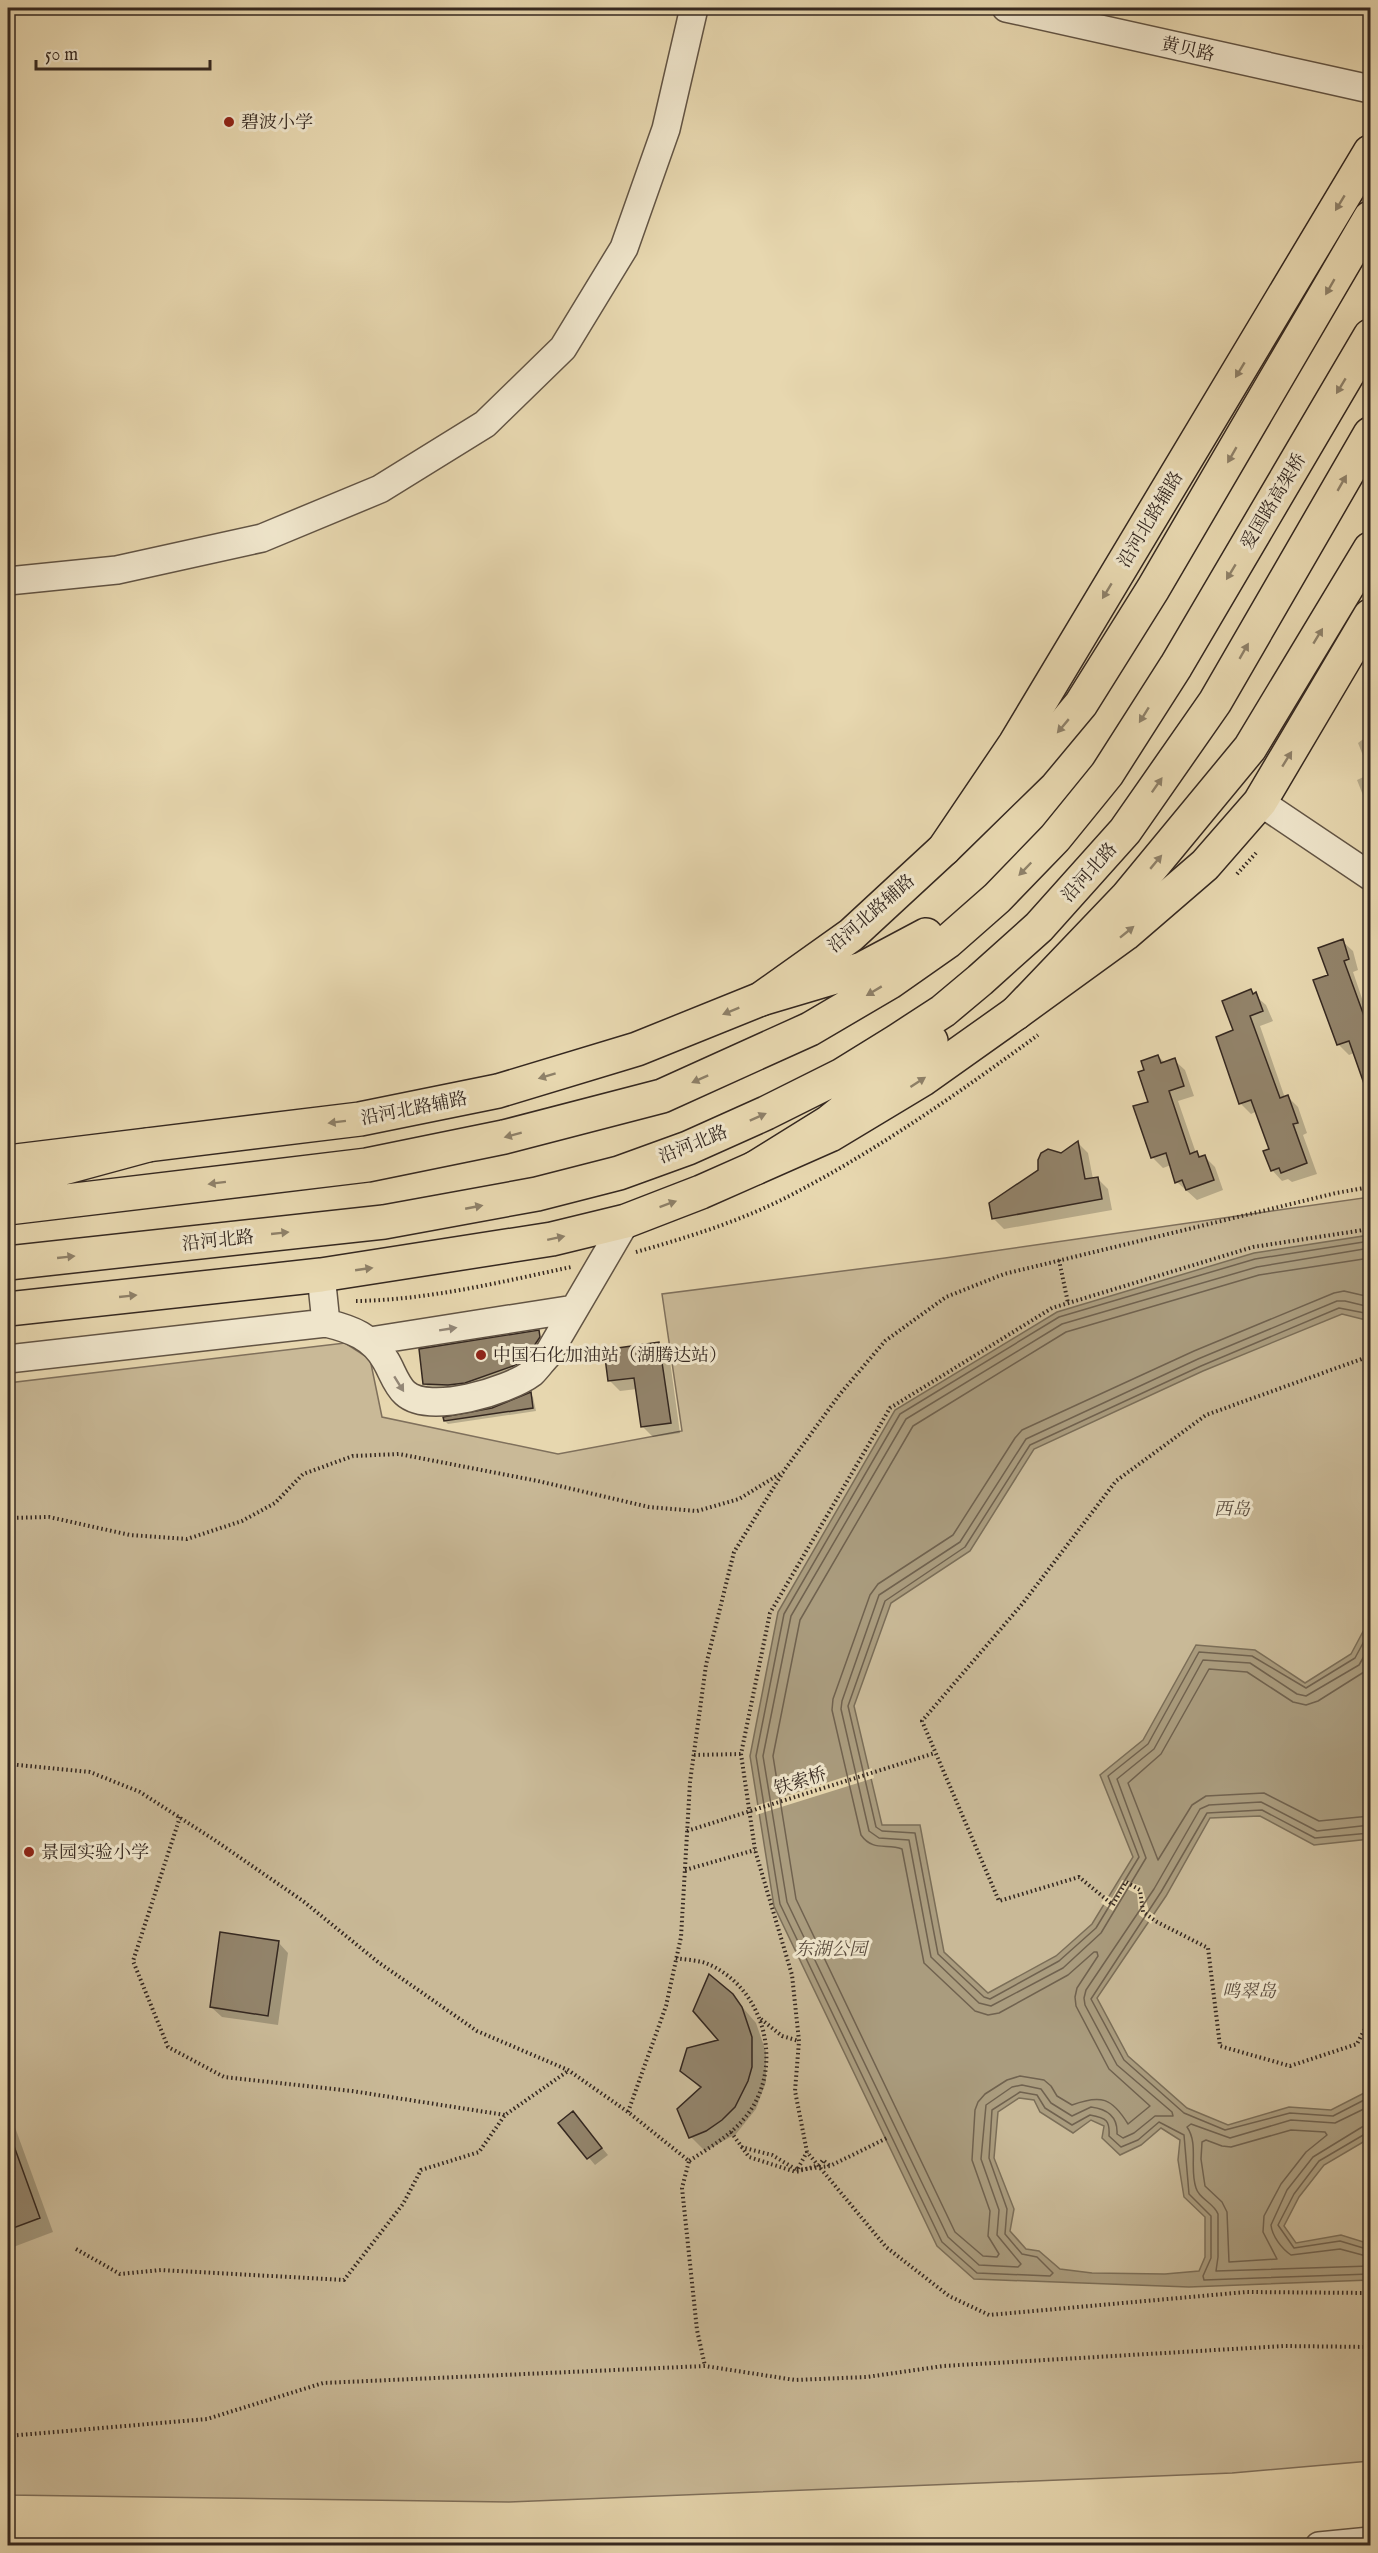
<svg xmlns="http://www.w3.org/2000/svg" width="1378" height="2553" viewBox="0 0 1378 2553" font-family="'IM FELL English','Noto Serif SC',serif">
<rect width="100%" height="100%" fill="#e7d7af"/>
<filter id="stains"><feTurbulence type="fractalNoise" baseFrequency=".00333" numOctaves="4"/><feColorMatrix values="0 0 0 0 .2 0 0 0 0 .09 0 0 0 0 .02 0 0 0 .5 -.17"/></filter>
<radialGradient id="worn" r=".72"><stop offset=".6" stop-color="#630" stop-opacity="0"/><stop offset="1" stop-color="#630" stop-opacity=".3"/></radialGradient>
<!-- green -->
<path fill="#c9b997" stroke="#7f705c" stroke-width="1.5" d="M1370 1197V2461L1232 2473 509 2502 8 2495V1383L345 1343 370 1359 382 1417 558 1454 682 1431 662 1294 945 1258Z"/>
<!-- water -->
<path fill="#aa9c7e" stroke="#7b6e58" stroke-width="1.5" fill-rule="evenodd" d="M1370 1235V1321L1342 1314 1203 1371 1034 1449 970 1551 891 1603 854 1706 882 1825H920L944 1952 988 1993 1056 1956 1092 1924 1133 1857 1100 1775 1143 1740 1196 1645 1255 1650 1305 1683 1351 1654 1366 1626 1370 1623V1839L1314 1845 1260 1816 1210 1818 1166 1896 1097 1998 1128 2056 1187 2108 1228 2125 1289 2107 1331 2110 1370 2090V2138L1324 2165 1299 2197 1284 2226 1296 2243 1341 2235 1370 2244V2280L1189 2287 974 2279 937 2246 774 1906 750 1756 778 1612 895 1410 1057 1312 1254 1253ZM1019 2098 1034 2100 1040 2112 1073 2133 1091 2120 1104 2126 1102 2138 1120 2155 1141 2145 1161 2128 1180 2140 1178 2160 1184 2197 1205 2217V2257L1199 2271 1165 2274 1092 2273 1060 2269 1039 2251 1026 2249 1010 2231 1014 2209 994 2158 998 2112Z"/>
<!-- pier -->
<path fill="#e7d7af" d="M872 1768 874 1778 756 1815 755 1806Z
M1122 1880 1142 1886 1149 1911 1156 1916 1151 1924 1139 1915 1137 1894 1127 1889 1113 1911 1101 1903 1106 1895 1112 1898Z"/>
<!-- shadow -->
<path fill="#0003" d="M1370 734V773L1358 743Z
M1370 774V813L1357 780Z
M1342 941 1353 951 1358 970 1353 972 1370 1022V1101L1354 1053 1349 1055 1338 1044 1330 976Z
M1250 991 1266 1005 1273 1021 1260 1026 1285 1098 1288 1097 1298 1107 1307 1133 1303 1135 1317 1174 1292 1182 1288 1179 1282 1181 1272 1170 1271 1150 1257 1111 1251 1114 1240 1103 1235 1031Z
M1158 1056 1165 1063 1174 1060 1185 1070 1194 1096 1178 1101 1196 1153 1201 1158 1205 1157 1215 1167 1223 1190 1197 1200 1177 1182 1171 1165 1163 1168 1152 1157 1146 1071Z
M1370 1131V1143L1367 1132Z
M1078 1143 1088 1153 1093 1179 1097 1178 1108 1189 1112 1210 1004 1229 994 1219 991 1203Z
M538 1332 542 1341 525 1363 516 1368 469 1385 452 1388 428 1387 425 1384Z
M659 1344 669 1354 680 1433 653 1437 642 1426 637 1389 620 1391 610 1381Z
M530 1394 533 1397 536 1411 448 1424 445 1421 492 1410Z
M278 1942 288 1953 278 2025 222 2017 211 2007Z
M732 1995 756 2023 766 2052V2082L756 2109 736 2134 705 2151 691 2137 701 2089 682 2071 721 2041Z
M8 2108 53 2232 8 2249Z
M579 2120 608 2155 595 2165 560 2123Z"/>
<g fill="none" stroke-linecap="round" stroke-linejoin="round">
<!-- shore -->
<path stroke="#70624f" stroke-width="1.5" d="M1370 1241 1255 1259 1059 1317 900 1414 784 1614 756 1756 780 1904 942 2242 977 2273 1050 2276 1053 2273 1037 2257 1022 2254 1005 2234 1007 2209 989 2158 992 2110 1020 2092 1037 2095 1045 2108 1072 2125 1090 2115C1107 2118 1110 2121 1109 2136L1121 2147 1138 2140 1159 2122 1184 2135 1189 2194 1211 2216V2258L1203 2276 1204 2280 1370 2274
M1370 1248 1257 1267 1062 1324 906 1419 791 1616 763 1756 787 1902 948 2237 979 2265 1018 2267 1021 2264 997 2235 999 2210 981 2159 986 2105 1012 2087 1022 2085 1041 2089 1051 2103 1072 2116 1091 2107C1107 2109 1118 2117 1117 2134L1123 2138 1134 2133 1155 2116H1173L1172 2112 1117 2065 1085 2005 1084 1998 1086 1990 1154 1889 1200 1809 1209 1805 1261 1802 1317 1831 1370 1825
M1370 1258 1259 1275 1066 1332 913 1426 800 1620 773 1756 796 1899 955 2232 983 2256 997 2257 999 2254 988 2236 990 2211 972 2160 975 2110 978 2102 985 2094 1007 2080 1020 2076 1044 2080 1051 2086 1057 2096 1072 2105C1101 2094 1112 2098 1128 2124L1150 2106 1109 2069 1076 2006 1075 1997 1077 1988 1098 1956 1097 1952H1094L1068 1975 999 2013 988 2015 975 2011 924 1963 902 1849C887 1843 873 1852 861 1835L832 1710 833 1699 870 1595 878 1584 953 1535 1015 1438 1022 1430 1194 1351 1334 1293 1344 1291 1370 1297
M1370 1307 1345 1301H1337L1198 1359 1026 1439 960 1542 879 1595 842 1701 841 1709 869 1831 879 1838 909 1840 931 1957 979 2003 991 2006 1063 1968 1101 1933 1146 1858 1117 1779 1154 1749 1203 1660 1250 1663 1297 1694 1306 1696 1359 1665 1370 1646
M1370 1314 1339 1308 1201 1366 1030 1445 965 1547 885 1601 848 1706 876 1827 882 1831 915 1833 938 1954 984 1997 990 1999 1059 1961 1096 1928 1139 1857 1108 1776 1148 1744 1199 1652 1252 1656 1306 1688 1355 1658 1370 1630
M1370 1665 1364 1672 1318 1701 1306 1705 1293 1702 1247 1672 1209 1669 1161 1754 1128 1783 1158 1860 1192 1805 1206 1796 1264 1793 1319 1821 1370 1816
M1370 1833 1315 1838 1262 1810 1207 1813 1161 1892 1091 1999 1124 2060 1184 2113 1225 2130 1290 2113 1333 2116 1370 2097
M1370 2106 1335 2123 1291 2120 1230 2138 1191 2124 1187 2127C1199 2144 1189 2168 1196 2188 1199 2199 1214 2203 1218 2214V2257L1216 2271 1370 2266
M1370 2125 1362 2127 1313 2157 1287 2190 1271 2225C1272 2236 1282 2249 1291 2255L1340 2249 1370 2257
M1291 2130 1325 2132 1327 2135 1306 2152 1281 2184 1264 2216 1263 2232 1277 2259 1229 2262 1227 2212 1222 2202 1205 2186 1201 2159 1202 2142 1206 2140 1222 2146 1231 2147Z
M1370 2133 1365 2134 1319 2161 1294 2194 1278 2225 1294 2248 1340 2241 1370 2250"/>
</g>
<!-- building -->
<path fill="#92836a" stroke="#352820" stroke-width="1.5" d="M1343 939 1349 959 1344 961 1371 1035V1094L1368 1095 1349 1041 1337 1045 1313 980 1328 975 1318 948Z
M1251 989 1253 994 1256 992 1263 1011 1250 1016 1280 1098 1288 1095 1298 1123 1293 1124 1307 1163 1281 1173 1279 1168 1271 1171 1263 1151 1269 1149 1251 1100 1239 1104 1216 1037 1233 1030 1222 1001Z
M1158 1055 1161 1063 1175 1058 1184 1086 1169 1091 1190 1154 1197 1151 1199 1157 1205 1155 1214 1180 1186 1190 1182 1180 1175 1183 1166 1153 1151 1158 1133 1106 1148 1102 1138 1072 1144 1070 1141 1061Z
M1078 1141 1085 1179 1098 1177 1102 1199 992 1219 989 1203 1038 1170V1160L1041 1153 1048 1149 1061 1153Z
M539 1330 540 1337 534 1346 522 1361 513 1366 465 1383 448 1385 423 1384 419 1349Z
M659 1342 671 1423 641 1427 634 1378 608 1381 604 1350Z
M531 1392 533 1408 444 1421 443 1417 492 1408Z
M220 1932 279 1941 268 2016 210 2007Z
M709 1974 733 1994 742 2007 752 2037V2067L748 2081 735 2107 722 2120 706 2131 689 2138 677 2109 701 2087 680 2071 687 2048 718 2040 693 2011Z
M573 2111 602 2148 587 2159 558 2123Z
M8 2135H10L40 2218 8 2230Z"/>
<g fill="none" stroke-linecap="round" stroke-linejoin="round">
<!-- minor casing -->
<g stroke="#625444" stroke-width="30">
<path id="minor" d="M1006 8 1370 89
M8 581 117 570 262 538 380 489 485 424 563 348 624 248 666 129 694 8
M1260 802 1370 876
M326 1323C351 1329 373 1337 386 1361 392 1371 396 1385 405 1393 429 1415 508 1391 532 1373 537 1368 542 1361 547 1356L626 1221
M370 1341 574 1309
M8 1359 326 1323 321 1275
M1319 2546 1370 2541"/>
</g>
<!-- major casing -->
<g stroke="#352820" stroke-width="36">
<path id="major" d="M8 1162 360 1119 498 1091 637 1049 761 999 851 935 944 849 1015 744 1370 152
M8 1309 321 1275 552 1239 626 1221 701 1192 830 1135 923 1079 1016 1013 1125 934 1205 865 1260 802 1370 616"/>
</g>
<!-- highway casing -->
<g stroke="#352820" stroke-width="36">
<path id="highway" d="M944 849 1031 764 1081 704 1153 589 1370 218
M761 999 862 969 926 935
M1016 1013 1127 897 1250 748 1370 549
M755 1168 829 1122 931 1041
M8 1183 148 1145
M8 1208 367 1165 504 1137 662 1096 810 1029 890 982 947 942 997 898 1055 838 1107 774 1176 666 1370 336
M8 1263 384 1222 537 1194 619 1173 688 1148 766 1113 842 1075 897 1041 943 1011 980 980 1039 927 1125 831 1215 702 1370 434"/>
</g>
<!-- path -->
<path stroke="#352820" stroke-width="4" stroke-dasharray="1.5 3" stroke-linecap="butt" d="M1237 874 1256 853
M1370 1229 1253 1247 1052 1308 890 1408 770 1613 741 1754 755 1850 792 1975 799 2041 795 2091 807 2152 886 2247 949 2296 989 2315 1246 2292 1370 2293
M636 1252C689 1237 744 1220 793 1194 879 1149 960 1092 1038 1035
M1059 1260 1068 1303
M356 1301C428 1300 501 1282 571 1267
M1370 1356 1206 1415 1116 1481 1023 1603 922 1721 999 1901 1079 1877 1113 1905 1126 1882 1140 1890 1143 1912 1157 1922 1208 1948 1220 2046 1290 2066 1357 2044 1370 2019
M8 1518 49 1517 130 1535 187 1539 242 1521 275 1503 303 1474 353 1456 399 1454 538 1481 649 1507 697 1511 739 1499 783 1472 840 1394 885 1341 946 1297 1004 1274 1336 1193 1370 1187
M694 1755 741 1754
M8 1764 90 1772 140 1792 213 1839 303 1901 378 1962 477 2031 568 2070 628 2112 689 2161 682 2188 697 2330 705 2366
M884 1769 935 1753
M180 1817 133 1961 168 2047 224 2077 352 2091 505 2115
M687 1831 725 1819
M685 1870 755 1850
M676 1958C686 1960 699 1960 708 1964 762 1987 783 2059 752 2108 737 2132 712 2146 689 2161
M761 2019 782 2036 799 2041
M628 2112 666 2006 681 1937 690 1782 706 1665 734 1552 782 1474
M731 2132 749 2157 796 2172 819 2165 823 2160 830 2166
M741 2147 772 2155 797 2170 807 2152
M76 2249 120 2274 161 2270 344 2280 403 2204 421 2170 479 2152 505 2115 568 2071
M8 2436 207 2419 323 2383 705 2366 795 2380 867 2377 943 2366 1284 2346 1370 2347"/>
<!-- minor -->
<use href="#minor" stroke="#efe5cb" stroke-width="27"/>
<!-- major -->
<use href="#major" stroke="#e7d7af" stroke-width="33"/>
<!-- highway -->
<use href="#highway" stroke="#e7d7af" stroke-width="33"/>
<!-- path-bridge -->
<path stroke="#352820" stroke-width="4" stroke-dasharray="1.5 3" stroke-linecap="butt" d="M725 1819 884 1769
M797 2170 830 2166 889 2137"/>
</g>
<!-- one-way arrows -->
<defs><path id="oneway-solid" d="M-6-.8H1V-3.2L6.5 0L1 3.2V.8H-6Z" transform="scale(1.5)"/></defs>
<g fill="#8e8068">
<use href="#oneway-solid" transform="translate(1340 203) rotate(121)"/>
<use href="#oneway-solid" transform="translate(1330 287) rotate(120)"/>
<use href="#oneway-solid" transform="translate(1240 370) rotate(121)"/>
<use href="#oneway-solid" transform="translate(1341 386) rotate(121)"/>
<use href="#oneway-solid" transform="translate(1232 455) rotate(120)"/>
<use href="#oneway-solid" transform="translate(1342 483) rotate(-60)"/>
<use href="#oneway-solid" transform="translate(1231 572) rotate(121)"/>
<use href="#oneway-solid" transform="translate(1107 591) rotate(121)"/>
<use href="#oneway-solid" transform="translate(1318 636) rotate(-59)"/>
<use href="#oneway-solid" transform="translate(1244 651) rotate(-60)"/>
<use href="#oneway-solid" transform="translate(1144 715) rotate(122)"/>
<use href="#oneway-solid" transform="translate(1063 726) rotate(130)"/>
<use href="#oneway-solid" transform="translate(1287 759) rotate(-58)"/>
<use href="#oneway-solid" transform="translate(1157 785) rotate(-55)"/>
<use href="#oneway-solid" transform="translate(1156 862) rotate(-50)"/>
<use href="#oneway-solid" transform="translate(1025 869) rotate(134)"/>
<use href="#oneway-solid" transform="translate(1127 932) rotate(-39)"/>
<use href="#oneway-solid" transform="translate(874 991) rotate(149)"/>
<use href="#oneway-solid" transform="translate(731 1011) rotate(158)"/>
<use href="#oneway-solid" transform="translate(547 1076) rotate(163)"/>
<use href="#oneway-solid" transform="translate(700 1079) rotate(156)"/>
<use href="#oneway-solid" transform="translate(918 1082) rotate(-33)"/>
<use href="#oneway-solid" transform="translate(758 1117) rotate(-24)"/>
<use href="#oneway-solid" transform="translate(337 1122) rotate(173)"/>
<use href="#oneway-solid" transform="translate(513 1135) rotate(165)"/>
<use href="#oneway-solid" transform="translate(217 1183) rotate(173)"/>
<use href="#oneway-solid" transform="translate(668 1204) rotate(-20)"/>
<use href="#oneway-solid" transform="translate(474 1207) rotate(-11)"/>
<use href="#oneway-solid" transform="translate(280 1233) rotate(-6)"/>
<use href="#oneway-solid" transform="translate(556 1238) rotate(-12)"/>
<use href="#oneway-solid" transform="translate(66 1257) rotate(-6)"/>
<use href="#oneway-solid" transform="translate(364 1269) rotate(-8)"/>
<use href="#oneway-solid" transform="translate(128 1296) rotate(-6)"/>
</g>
<g fill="#928676">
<use href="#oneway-solid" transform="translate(448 1329) rotate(-9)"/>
<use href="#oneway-solid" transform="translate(399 1384) rotate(58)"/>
</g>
<!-- markers -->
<g fill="#8f2418" stroke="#efe5cb" stroke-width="2">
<circle cx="229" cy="122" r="6"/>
<circle cx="481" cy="1355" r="6"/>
<circle cx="29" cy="1852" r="6"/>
</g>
<g text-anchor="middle" stroke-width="6" stroke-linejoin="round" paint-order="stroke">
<!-- street labels -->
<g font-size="18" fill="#352820" stroke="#efe5cb">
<text transform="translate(1188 49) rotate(13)" y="6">黄贝路</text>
<text transform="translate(1273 501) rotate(-59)" y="6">爱国路高架桥</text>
<text transform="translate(1150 519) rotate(-59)" y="6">沿河北路辅路</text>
<text transform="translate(1089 872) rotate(-48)" y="6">沿河北路</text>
<text transform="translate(871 913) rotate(-41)" y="6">沿河北路辅路</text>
<text transform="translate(414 1108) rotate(-11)" y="6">沿河北路辅路</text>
<text transform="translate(693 1144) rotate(-22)" y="6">沿河北路</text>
<text transform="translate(218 1240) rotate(-6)" y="6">沿河北路</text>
<text transform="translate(800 1781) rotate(-17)" y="6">铁索桥</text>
</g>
<!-- poi labels -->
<g font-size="18" fill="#352820" stroke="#efe5cb" text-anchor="start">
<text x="241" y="128">碧波小学</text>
<text x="493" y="1361">中国石化加油站（湖腾达站）</text>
<text x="41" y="1858">景园实验小学</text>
</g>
<!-- park labels -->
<g font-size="18" font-style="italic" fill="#5a4c3e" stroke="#efe5cb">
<text x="1232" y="1515">西岛</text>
<text x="831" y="1955">东湖公园</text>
<text x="1249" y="1997">鸣翠岛</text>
</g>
</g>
<!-- margin -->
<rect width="1378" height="2553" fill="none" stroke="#e7d7af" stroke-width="30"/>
<rect x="9" y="9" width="1360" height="2535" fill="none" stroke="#352820" stroke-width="3"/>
<rect x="15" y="15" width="1348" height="2523" fill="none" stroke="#352820" stroke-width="1.5"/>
<!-- scale -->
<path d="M36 60v9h174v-9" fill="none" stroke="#352820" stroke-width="3"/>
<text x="45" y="60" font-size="18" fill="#352820" stroke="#efe5cb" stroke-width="4.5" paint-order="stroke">50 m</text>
<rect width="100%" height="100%" filter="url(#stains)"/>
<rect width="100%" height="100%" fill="url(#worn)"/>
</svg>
